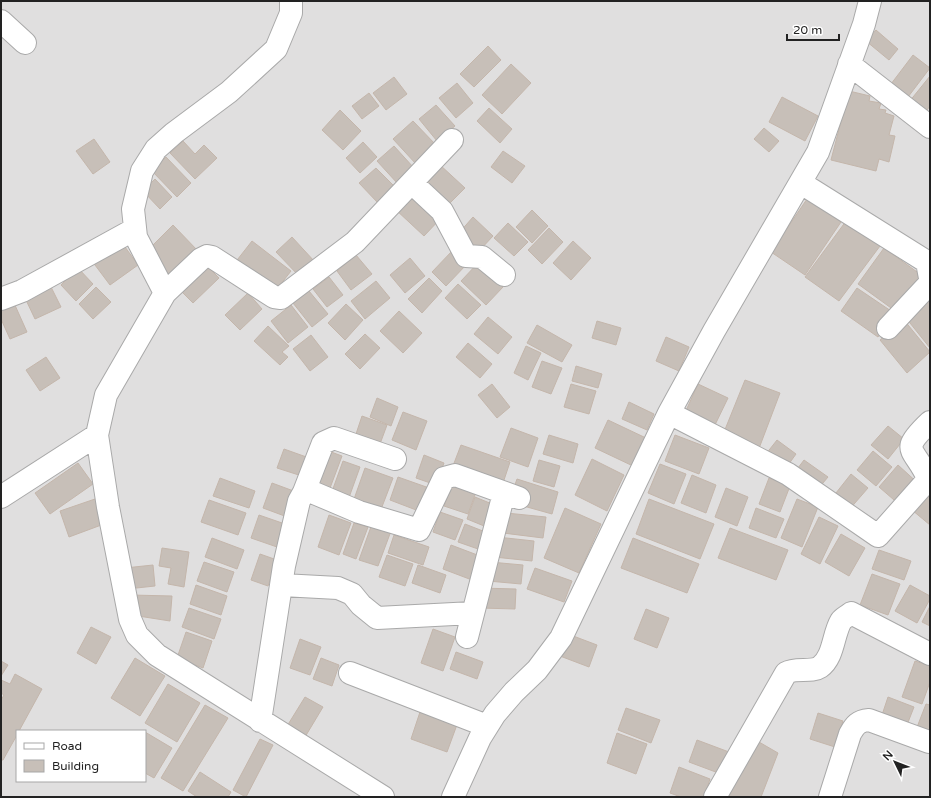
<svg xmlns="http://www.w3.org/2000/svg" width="931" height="798" viewBox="0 0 931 798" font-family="'Varela Round',sans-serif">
<rect width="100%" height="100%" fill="#f2efe9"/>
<!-- residential -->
<path fill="#e0dfdf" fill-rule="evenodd" d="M1 1H930V797H1ZM17 731H145V781H17Z"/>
<!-- building -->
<path fill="#c7bfb8" stroke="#c4b6ab" d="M876 30 898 49 889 60 866 41Z
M488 46 501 60 474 87 460 74Z
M913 55 930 68 908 97 891 84Z
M511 64 531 83 502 114 482 95Z
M930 76V106L924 114 909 102Z
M394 77 407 94 386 110 373 93Z
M457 83 473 103 456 118 439 98Z
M849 91 870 96 869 101 881 103 879 109 886 110 885 113 894 116 889 135 895 136 889 162 879 159 876 171 831 160Z
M369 93 379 106 362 119 352 106Z
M782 97 818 116 805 141 769 122Z
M436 105 455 126 437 141 419 119Z
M489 108 512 129 500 143 477 121Z
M340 110 361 131 343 150 322 130Z
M413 121 436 145 416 164 393 139Z
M764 128 779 141 769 152 754 139Z
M94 139 110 162 93 174 76 151Z
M183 141 195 154 204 145 217 158 195 179 170 153Z
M363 142 377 157 360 173 346 158Z
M394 146 414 168 398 184 377 161Z
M503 151 525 166 512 183 491 167Z
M166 157 191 183 177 197 152 171Z
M439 164 465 188 447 206 422 182Z
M376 168 395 187 378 203 359 183Z
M155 179 172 197 160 209 143 191Z
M412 190 442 217 424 236 395 209Z
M807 199 841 222 805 275 771 252Z
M532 210 548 226 532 243 516 227Z
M473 217 493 236 479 251 459 233Z
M849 217 883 242 839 301 805 277Z
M508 223 528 242 514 256 494 238Z
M173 225 198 251 170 277 146 252Z
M549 228 563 242 542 264 528 250Z
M292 237 315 262 300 277 276 252Z
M120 240 138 265 110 285 92 261Z
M252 241 291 271 273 294 234 264Z
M573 241 591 258 571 280 553 263Z
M884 248 924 277 898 313 858 284Z
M453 250 467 264 446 286 432 272Z
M356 255 372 274 351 290 337 271Z
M410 258 425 276 405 293 390 275Z
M202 261 219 278 193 303 176 286Z
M478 263 503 287 486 305 461 281Z
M78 268 93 284 76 301 61 285Z
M329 277 343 295 327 307 313 289Z
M429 278 442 291 422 313 408 299Z
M376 281 390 298 365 319 351 301Z
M458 284 481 305 467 319 445 298Z
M51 287 61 307 35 319 26 300Z
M96 287 111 302 93 319 79 304Z
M857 288 894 313 878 337 841 311Z
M309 291 328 314 312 327 293 303Z
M248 293 262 309 240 330 225 315Z
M930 299V348L906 318Z
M14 303 27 332 10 339 1 319V309Z
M346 304 363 320 345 340 328 323Z
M291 305 308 327 288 343 271 321Z
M399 311 422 333 403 353 380 331Z
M488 317 512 337 498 354 474 334Z
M904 320 930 352 907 373 880 340Z
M597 321 621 328 616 345 592 338Z
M537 325 572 345 562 362 527 343Z
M268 326 289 346 282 352 288 357 280 365 254 341Z
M365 334 380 348 360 369 345 354Z
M311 335 328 357 310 371 293 349Z
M666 337 689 347 679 371 656 361Z
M468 343 492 364 480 378 456 357Z
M526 346 541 353 528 380 514 373Z
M46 357 60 378 40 391 26 370Z
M542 361 562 368 551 394 532 387Z
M576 366 602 374 598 388 572 381Z
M745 380 780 393 758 451 722 437Z
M492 384 510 407 497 418 478 395Z
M571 384 596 391 589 414 564 407Z
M698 384 728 398 713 429 684 415Z
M377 398 398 407 391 426 370 417Z
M629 402 654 414 647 430 622 419Z
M403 412 427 421 416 450 392 440Z
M362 416 387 425 377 452 353 443Z
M608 420 646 438 633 466 595 448Z
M888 426 904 439 888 459 871 445Z
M511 428 538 438 528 467 500 457Z
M549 435 578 444 573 463 543 454Z
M675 435 709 448 699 474 665 461Z
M777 440 796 454 786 468 766 454Z
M461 445 510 462 501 489 451 471Z
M284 449 312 459 305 477 277 468Z
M323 449 342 456 327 496 309 489Z
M873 451 892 467 876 486 857 470Z
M424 455 444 463 436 485 416 478Z
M592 459 624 475 607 511 575 495Z
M539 460 560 466 554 487 533 481Z
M804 460 828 477 818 489 795 472Z
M343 461 360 467 347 503 330 497Z
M78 463 93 484 50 514 35 493Z
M660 464 686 474 674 504 648 493Z
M898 465 920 485 901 506 879 487Z
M365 468 393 478 380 512 353 502Z
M851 474 868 488 848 511 832 498Z
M692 475 716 485 706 513 681 503Z
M398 477 432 489 424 513 390 500Z
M220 478 255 491 249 508 213 496Z
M769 478 790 486 780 512 759 504Z
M517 479 558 492 552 514 520 505 512 493Z
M272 483 299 493 290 518 263 508Z
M452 484 476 492 468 514 444 506Z
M726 488 748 497 737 526 715 517Z
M925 494 930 498V525L912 510Z
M475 497 497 506 489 528 467 519Z
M95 499 104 524 69 537 60 511Z
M649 499 714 524 700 559 636 534Z
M797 499 818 507 802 547 781 538Z
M209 500 246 513 238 535 201 522Z
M565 508 601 524 579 573 544 558Z
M756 508 784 519 776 538 749 528Z
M440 512 463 520 455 540 433 532Z
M506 513 546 517 543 538 503 533Z
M259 515 285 524 277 547 251 538Z
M329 515 351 523 339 555 318 547Z
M819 517 838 526 820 564 801 554Z
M354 523 368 527 356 559 343 554Z
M372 524 391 531 378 566 359 560Z
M465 524 488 533 481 550 458 542Z
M730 528 788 550 776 580 718 558Z
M841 534 865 548 849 576 825 562Z
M394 535 429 547 423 565 388 553Z
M497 537 534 541 532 561 494 557Z
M212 538 244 550 237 569 205 557Z
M633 538 699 564 687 593 621 568Z
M451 545 480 556 472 580 443 569Z
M162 548 189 552 184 587 168 584 171 568 159 566Z
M879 550 911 561 904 580 872 569Z
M260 554 277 560 268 586 251 580Z
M387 555 413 564 405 586 379 577Z
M204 562 234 572 227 592 197 581Z
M490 562 523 565 521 584 488 581Z
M153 565 155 586 127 589 125 568Z
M418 565 446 575 440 593 412 583Z
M535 568 572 581 564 602 527 589Z
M872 574 900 584 888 615 860 605Z
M196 585 227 596 221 615 190 604Z
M910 585 930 596V599L917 623 895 611Z
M480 588 516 589 515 609 480 608Z
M131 595 172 596 170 621 132 615Z
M930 606V626L922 622Z
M189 608 221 619 214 639 182 627Z
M646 609 669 618 657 648 634 639Z
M91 627 111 637 96 664 77 653Z
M433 629 455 637 443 671 421 663Z
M186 632 212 641 203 668 177 658Z
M568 634 597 645 589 667 560 656Z
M300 639 321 647 310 675 290 668Z
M456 652 483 662 477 679 450 669Z
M135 658 165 676 140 716 111 698Z
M321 658 339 665 332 686 313 679Z
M1 661 8 665 1 676Z
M915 661 930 666V682L922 704 902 697Z
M15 674 42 689 19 731H17V735L3 760H1V700L4 695 1 693V680L10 684Z
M168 684 200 703 177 742 145 723Z
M305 697 323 707 302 742 284 731Z
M888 697 914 707 905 730 880 721Z
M926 704 930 705V740L914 735Z
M205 705 228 718 183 791 161 778Z
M626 708 660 720 651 743 618 730Z
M421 709 458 722 447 752 411 739Z
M818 713 843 721 835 747 810 739Z
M145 732 172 748 154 778 145 773Z
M617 733 647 744 636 774 607 763Z
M260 739 273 745 246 797 233 790Z
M697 740 729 752 721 774 689 762Z
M759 742 778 753 761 797H723Z
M679 767 710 779 704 797H681L670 793Z
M200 772 231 792 228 797H197L188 791Z"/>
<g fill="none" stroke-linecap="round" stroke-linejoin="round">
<!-- minor casing -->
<g stroke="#a9a9a9" stroke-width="24">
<path id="minor" d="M291 1V13L276 49 229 92 174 133 156 149 142 171 133 209 136 237 165 293 106 395 97 435 108 507 130 619 137 635 157 655 383 797
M1 21 25 43
M849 64 930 127
M412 183 442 211 466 256 482 257 504 275
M801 183 927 262 930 278
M165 293 201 259 207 256 212 257 274 297 281 298 355 242 452 140
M1 299 22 291 135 229
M888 328 930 283
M669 413 788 474 878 536 925 483 928 478C914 447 898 452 930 422
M304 492 323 443 334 438 395 459
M1 497 97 435
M282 585 338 588 352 594 361 605 377 618 473 613
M467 637 504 493
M350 673 487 726
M260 721 284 566 299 501 304 492 307 490 359 512 419 530 444 478 455 475 519 498
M453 797 480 738 495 714 514 692 537 670 561 638 669 413 714 331 818 152 864 24 870 1
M715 797 786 673C796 667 811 673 820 667 834 657 833 634 841 621 843 618 848 616 851 613L930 654
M830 797 850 734C855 725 858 721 869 720L929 742"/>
</g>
<!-- minor -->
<use href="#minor" stroke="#fff" stroke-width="22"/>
</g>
<!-- border -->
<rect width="931" height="798" fill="none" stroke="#222222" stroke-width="4"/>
<!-- legend -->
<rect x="16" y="730" width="130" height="52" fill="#ffffff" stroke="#a7a7a7"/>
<rect x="24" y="743" width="20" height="6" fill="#ffffff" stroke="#a7a7a7"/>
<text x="52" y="750" font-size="12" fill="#222222">Road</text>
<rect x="24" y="760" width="20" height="12" fill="#c7bfb8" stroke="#a7a7a7"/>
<text x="52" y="770" font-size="12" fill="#222222">Building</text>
<!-- north arrow -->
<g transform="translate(895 762) rotate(313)" stroke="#ffffff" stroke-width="3" paint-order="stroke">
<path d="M0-3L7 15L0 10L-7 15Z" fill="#222222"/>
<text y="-6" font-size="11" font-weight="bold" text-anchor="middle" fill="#222222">N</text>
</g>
<!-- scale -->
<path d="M787 34v6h52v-6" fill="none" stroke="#222222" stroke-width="2"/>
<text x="793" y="34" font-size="12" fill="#222222" stroke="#ffffff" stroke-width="3" paint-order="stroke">20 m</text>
</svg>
